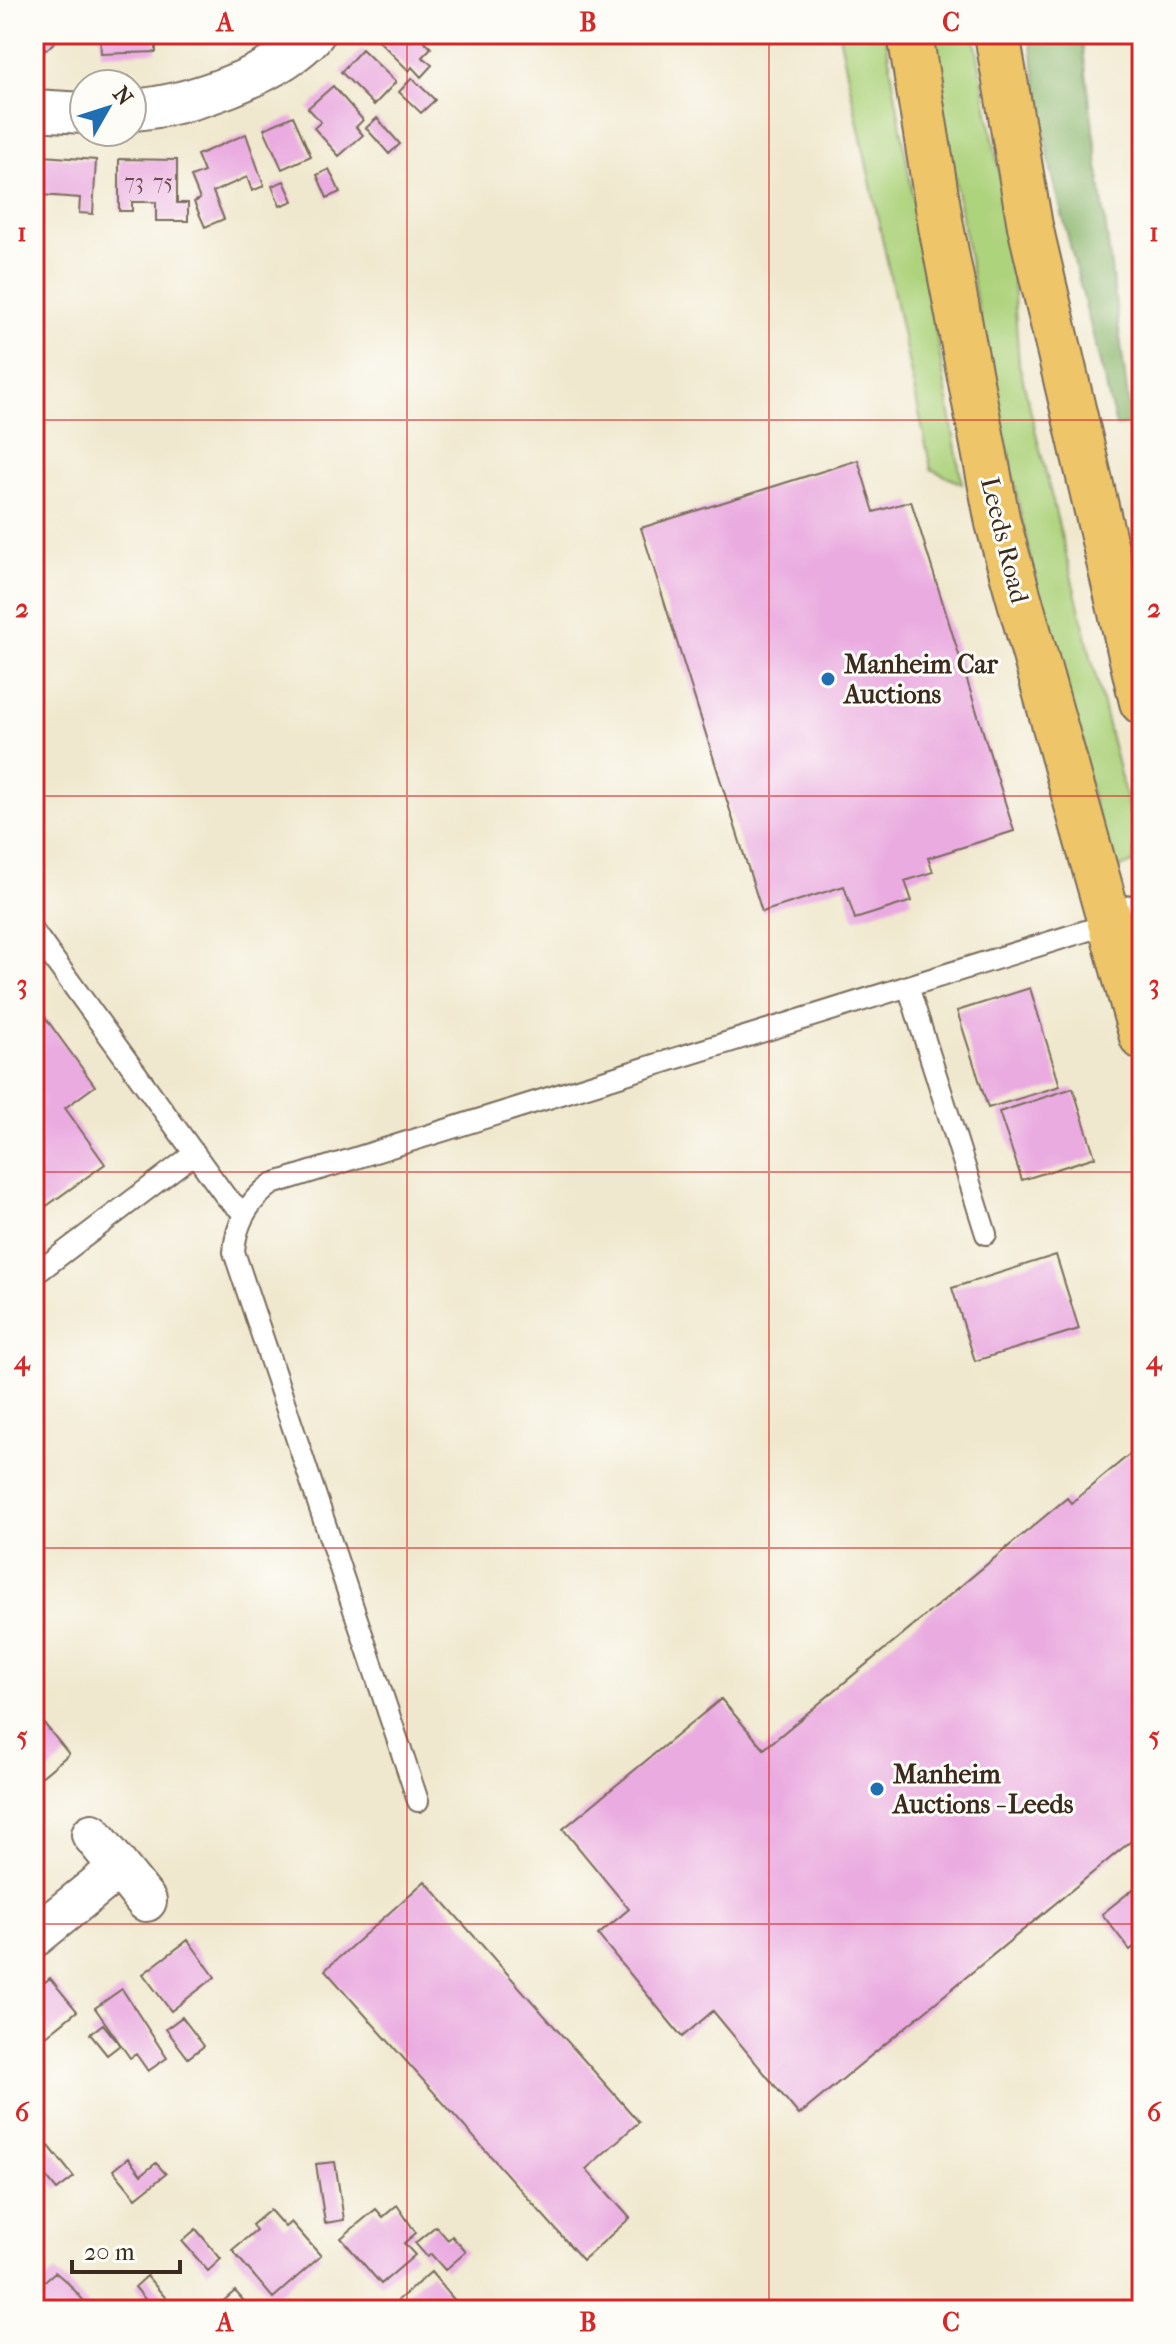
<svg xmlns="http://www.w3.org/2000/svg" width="1176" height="2344" viewBox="0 0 1176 2344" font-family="'IM FELL French Canon',serif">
<rect width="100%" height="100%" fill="#fdfcf7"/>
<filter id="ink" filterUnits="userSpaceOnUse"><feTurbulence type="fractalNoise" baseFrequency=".0125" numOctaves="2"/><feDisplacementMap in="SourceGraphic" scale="16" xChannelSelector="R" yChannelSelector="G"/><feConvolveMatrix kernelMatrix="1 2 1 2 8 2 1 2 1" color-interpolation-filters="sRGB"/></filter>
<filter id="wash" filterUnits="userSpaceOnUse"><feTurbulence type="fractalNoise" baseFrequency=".006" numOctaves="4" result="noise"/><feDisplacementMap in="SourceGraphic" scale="32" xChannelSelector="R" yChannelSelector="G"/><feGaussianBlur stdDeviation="1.8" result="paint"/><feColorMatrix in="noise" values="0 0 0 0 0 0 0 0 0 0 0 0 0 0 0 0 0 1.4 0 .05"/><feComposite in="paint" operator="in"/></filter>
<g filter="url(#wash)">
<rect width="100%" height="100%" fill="#f0e8ce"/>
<!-- green -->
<path fill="#aed37d" stroke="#747e4e" stroke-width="2" d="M839 34H885L962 484 931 469Z
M929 34H974L1009 228 1019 364 1135 835 1133 863 1112 871 1039 598 984 343Z"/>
<!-- forest -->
<path fill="#8ab56c" stroke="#627045" stroke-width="2" d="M1029 34H1081L1131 423 1116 426 1050 166Z"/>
<g id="blocks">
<!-- building -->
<path fill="#eaabe0" d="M35 34H63L46 50 34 38Z
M100 34H156V52L101 54Z
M376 34H417L431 48 422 57 432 65 421 77 412 67 409 71 374 36Z
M362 49 396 82 374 105 341 72Z
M412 78 435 100 421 113 399 92Z
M333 86 363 120 356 127 363 135 339 156 314 128 321 122 308 108Z
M293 116 311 156 282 169 264 129Z
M377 118 400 144 389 154 366 128Z
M246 134 264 186 252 191 247 177 213 192 224 219 205 227 194 202 200 199 191 177 204 172 197 155Z
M43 156 96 160 93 214 79 213 80 198 41 195Z
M119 159 177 160V203H188V221H156V202H132V211H119Z
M329 169 340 192 327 198 317 175Z
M284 181 293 201 280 206 272 186Z
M858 460 874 512 911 501 1014 831 928 858 933 872 905 881 912 901 855 919 844 886 762 912 641 528Z
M1030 988 1060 1086 988 1108 957 1011Z
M34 1002 95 1086 65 1108 105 1164 34 1215Z
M1073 1088 1095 1157 1022 1180 999 1112Z
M1056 1255 1079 1329 975 1361 952 1288Z
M1130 1454 1142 1468V1832L799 2115 713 2011 682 2037 598 1935 629 1909 563 1829 721 1699 764 1749 1067 1498 1071 1503Z
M42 1721 69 1754 34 1783V1727Z
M425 1881 639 2122 586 2169 630 2218 583 2260 325 1970Z
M1142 1882V1940L1130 1950 1102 1914Z
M188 1940 215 1977 171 2011 143 1974Z
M50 1978 77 2011 34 2046V1991Z
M122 1989 167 2058 148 2071 136 2054 130 2058 95 2008Z
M182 2017 204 2046 188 2058 166 2029Z
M103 2024 120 2045 107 2055 90 2034Z
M49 2146 74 2177 57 2190 34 2162Z
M128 2158 141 2175 156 2163 166 2174 136 2198 113 2170Z
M335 2162 344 2220 325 2223 316 2164Z
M397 2205 416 2233 404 2243 415 2255 381 2284 341 2238 376 2209 383 2217Z
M270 2210 285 2227 291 2222 321 2256 273 2298 232 2250 256 2230 252 2225Z
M436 2226 448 2240 452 2236 466 2252 445 2270 431 2254 427 2257 415 2243Z
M196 2229 221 2259 208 2271 182 2241Z
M55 2272 68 2283 92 2310H34V2290Z
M431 2272 451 2296 463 2310H405L397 2301Z
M147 2276 169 2302 160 2310H154L135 2287Z
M235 2291 252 2310H213Z"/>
</g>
</g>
<g filter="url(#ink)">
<use href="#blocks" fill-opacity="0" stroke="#7a6c5c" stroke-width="2"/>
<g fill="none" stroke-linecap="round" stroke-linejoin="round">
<!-- lane casing -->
<g stroke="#7a6c5c" stroke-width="24">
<path id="lane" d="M34 932 226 1197 244 1213
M908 986 986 1234
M34 1275 195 1153
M418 1801 234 1252C236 1223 248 1201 272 1184L1108 924"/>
</g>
<!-- street casing -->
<g stroke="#7a6c5c" stroke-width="44">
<path id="street" d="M34 110 84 113
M132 110C187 106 276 76 314 34
M1108 924 1142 913
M92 1834 146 1901
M34 1937 119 1868"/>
</g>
<!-- primary casing -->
<g stroke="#7a6c5c" stroke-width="48">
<path id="primary" d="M910 34 941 226 998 523 1142 1037
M997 34 1030 226 1142 702"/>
</g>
<!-- lane -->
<use href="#lane" stroke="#fff" stroke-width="20"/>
<!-- street -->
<use href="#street" stroke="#fff" stroke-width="40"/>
<!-- primary -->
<use href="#primary" stroke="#eec569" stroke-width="44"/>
</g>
</g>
<!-- grid -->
<path fill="none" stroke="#d62828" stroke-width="2" stroke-opacity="0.55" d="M407 34V2310M769 34V2310M34 420H1142M34 796H1142M34 1172H1142M34 1548H1142M34 1924H1142"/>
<!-- markers -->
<g fill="#1f6fb2" stroke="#fdfcf7" stroke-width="3">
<circle cx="828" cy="679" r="8"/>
<circle cx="877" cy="1789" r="8"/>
</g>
<g text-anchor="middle" stroke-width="6" stroke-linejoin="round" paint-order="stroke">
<!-- number labels -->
<g font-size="22" fill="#674a4e">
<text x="134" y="189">73</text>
<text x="163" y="189">75</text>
</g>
<!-- street labels -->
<g font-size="26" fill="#3b2a1e" stroke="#fdfcf7">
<text transform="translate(1005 540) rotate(76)" y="9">Leeds Road</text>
</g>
<!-- poi labels -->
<g font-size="26" font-weight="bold" fill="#3b2a1e" stroke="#fdfcf7" text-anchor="start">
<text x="844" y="673">Manheim Car<tspan x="844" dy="30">Auctions</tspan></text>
<text x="893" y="1783">Manheim<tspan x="893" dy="30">Auctions - Leeds</tspan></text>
</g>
</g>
<!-- margin -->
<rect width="1176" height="2344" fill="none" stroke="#fdfcf7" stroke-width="88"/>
<!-- north arrow -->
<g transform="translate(108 108) rotate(51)"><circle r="38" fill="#fdfcf7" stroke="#afa8a0" stroke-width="2"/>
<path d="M0-6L14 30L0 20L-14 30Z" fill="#1f6fb2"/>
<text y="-12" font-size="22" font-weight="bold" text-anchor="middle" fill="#3b2a1e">N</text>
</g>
<!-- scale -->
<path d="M72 2260v12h108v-12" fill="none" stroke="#3b2a1e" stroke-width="4"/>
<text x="84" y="2260" font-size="24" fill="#3b2a1e" stroke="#fdfcf7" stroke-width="6" paint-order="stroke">20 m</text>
<rect x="44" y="44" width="1088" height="2256" fill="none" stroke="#d62828" stroke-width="3"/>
<g font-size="26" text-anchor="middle" font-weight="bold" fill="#d62828">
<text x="225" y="31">A</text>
<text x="588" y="31">B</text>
<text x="951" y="31">C</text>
<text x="22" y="241">1</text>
<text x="1154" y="241">1</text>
<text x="22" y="617">2</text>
<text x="1154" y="617">2</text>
<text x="22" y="993">3</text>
<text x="1154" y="993">3</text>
<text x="22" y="1369">4</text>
<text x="1154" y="1369">4</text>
<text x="22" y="1745">5</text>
<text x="1154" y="1745">5</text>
<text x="22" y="2121">6</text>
<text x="1154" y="2121">6</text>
<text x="225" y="2331">A</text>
<text x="588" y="2331">B</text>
<text x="951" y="2331">C</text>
</g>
</svg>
